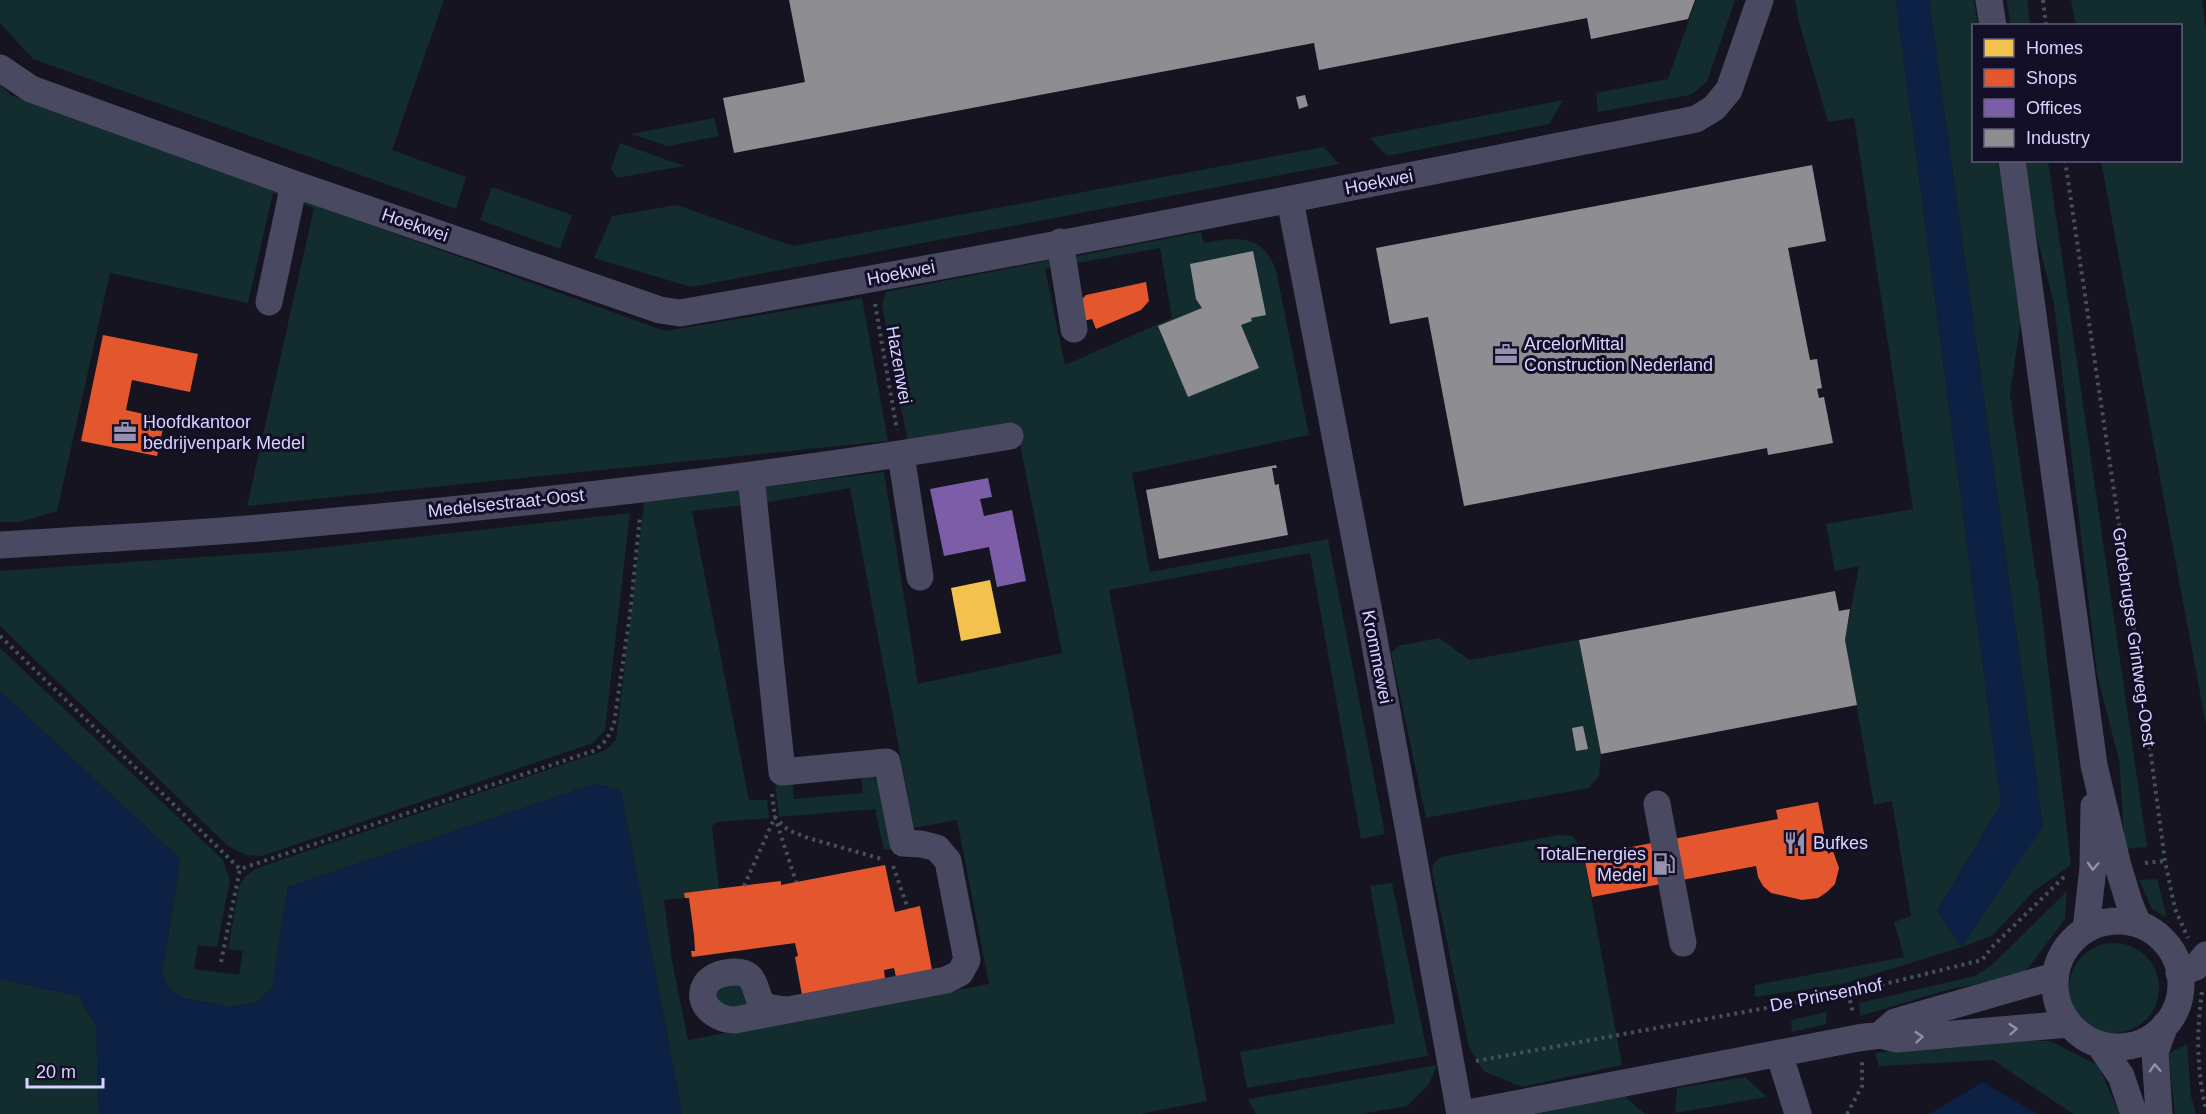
<svg xmlns="http://www.w3.org/2000/svg" width="2206" height="1114" viewBox="0 0 2206 1114" font-family="Arial,sans-serif">
<rect width="100%" height="100%" fill="#161421"/>
<!-- green -->
<path fill="#132c2d" fill-rule="evenodd" d="M0 0H444L392 150 466 177 456 209 33 59 0 23Z
M1696 0H1735L1707 82 1690 95 1598 112 1596 93 1668 79Z
M1795 0H1896L2001 804 1937 911 2043 827 1929 0H1974L1978 25 1974 26V160L1998 161 2021 319 2010 394 2036 576 2038 581 2071 865 2034 891 1992 936 1962 947 1843 984 1755 997V985L1904 957 1894 922 1911 916 1892 801 1874 805 1845 640 1859 566 1835 571 1826 524 1913 509 1854 118 1828 122 1799 22Z
M2007 0H2027L2030 25H2010Z
M2071 0H2202L2206 30V725L2101 161 2180 160V26L2076 25Z
M0 84 11 95 665 331 862 298 888 441 247 506 314 208 273 193 248 303 110 273 57 511 20 522H0Z
M1563 100 1549 124 1387 156 1370 138Z
M714 118 719 136 668 146 631 134Z
M620 143 684 166 617 178 611 169Z
M1324 147 1339 164 691 287 594 258 612 216 677 205 793 246Z
M2025 161H2048L2147 847 2125 849 2119 760 2097 674 2054 304 2029 206Z
M492 187 572 215 560 249 480 220Z
M1201 232 1204 243C1236 237 1262 233 1276 270L1309 435 1132 473 1150 572 1328 539 1385 834 1361 839 1310 553 1109 590 1207 1101 1139 1114H682L621 790 595 784 288 887 272 989 255 1003 229 1007 183 998 169 988 162 976 180 859 0 691V648L223 860 230 880 217 947 198 945 194 969 239 975 243 951 228 949 239 887 245 876 257 868 606 750 616 740 644 502 884 472 918 684 1062 653 1016 425 908 443 882 305 886 292 1052 260 1053 267 1045 269 1065 365 1172 318 1160 248 1072 264 1071 257ZM850 488 914 828 957 820 989 984 688 1040 672 961 664 900 685 898 684 893 719 889 712 827 716 822 769 818 767 800H749L692 511 769 502Z
M630 513 605 730 593 743 262 856 246 855 228 846 0 626V571L290 551Z
M1439 638 1470 660 1579 640 1601 754 1599 776 1589 788 1426 818 1391 653 1398 646Z
M861 774 872 776 878 781 893 849 884 850 875 809 779 817 775 783 792 781 794 799 863 793Z
M1558 835 1572 836 1582 848 1622 1065 1522 1087 1483 1071 1469 1047 1432 871 1433 864 1441 857Z
M2157 879 2167 918 2152 909 2139 880Z
M1392 883 1428 1056 1247 1088 1240 1052 1395 1023 1370 886Z
M2067 891 2065 919 2023 975 1947 990 1860 1016 1859 1003 1975 976 1993 964Z
M2069 988a45 45 0 1 1 90 0a45 45 0 1 1-90 0Z
M0 979 79 996 96 1026 99 1114H0Z
M739 981 751 998 746 1007 736 1010 714 1000 718 984Z
M1827 1012 1826 1024 1792 1032 1791 1020Z
M1994 1040 2050 1041 2098 1065 2120 1114H2073L1993 1060 1879 1066 1875 1053Z
M2187 1044 2191 1096 2196 1114H2175L2168 1054Z
M1437 1065 1429 1084 1407 1106 1361 1114H1256L1248 1099Z
M1745 1077 1767 1097 1675 1113 1677 1088Z
M1624 1096 1645 1114H1536Z"/>
<!-- water -->
<path fill="#0d2144" d="M1896 0H1929L2043 827 1962 947 1937 911 2001 804Z
M0 691 180 859 162 976 169 988 183 998 229 1007 255 1003 272 988 288 887 595 784 621 790 682 1114H99L96 1026 79 996 0 979Z
M1983 1082 2037 1114H1929Z"/>
<!-- homes -->
<path fill="#f2c14e" d="M990 580 1001 633 961 641 951 588Z"/>
<!-- shops -->
<path fill="#e4572e" d="M1146 282 1149 301 1141 310 1096 329 1092 319 1083 321V298L1086 295Z
M103 335 198 354 190 392 132 380 126 410 165 419 157 456 81 441Z
M1818 802 1828 854 1833 851 1839 868 1835 884 1827 892 1818 898 1802 900 1771 893 1763 886 1758 877 1756 866 1592 897 1584 856 1778 819 1776 810Z
M885 865 895 912 920 906 932 970 896 977 894 968 884 970 885 979 802 995 795 957 798 956 795 943 692 957 691 951H695L694 935 689 898H685L684 893 781 881V885Z"/>
<!-- offices -->
<path fill="#7b5ea7" d="M988 478 992 497 980 499 984 516 1012 510 1026 581 997 587 989 547 944 556 930 489Z"/>
<!-- industry -->
<path fill="#8d8d92" d="M789 0H1695L1688 19 1591 39 1587 18 1319 70 1314 43 734 153 723 98 805 82Z
M1305 95 1308 106 1299 109 1296 97Z
M1812 165 1826 241 1788 248 1810 360 1817 359 1822 388 1817 389 1819 398 1824 397 1833 443 1768 455 1767 448 1464 506 1428 317 1390 324 1376 248Z
M1253 251 1266 315 1251 318 1252 321 1241 325 1259 368 1188 397 1158 326 1202 308 1196 299 1190 264Z
M1276 465 1277 468H1272L1275 485 1279 484V487L1288 535 1159 559 1146 490Z
M1835 591 1839 611 1850 609 1845 640 1857 705 1601 754 1579 640Z
M1583 726 1588 749 1576 751 1572 728Z"/>
<g fill="none" stroke-linecap="round" stroke-linejoin="round">
<!-- path -->
<path stroke="#44505f" stroke-width="4" stroke-dasharray="3 4.5" stroke-linecap="butt" d="M2043 0 2046 26
M2065 160 2131 606 2165 861 2175 909 2188 938
M875 304 897 430
M0 636 240 869 596 750 607 739 614 724 630 614 640 516
M772 794 775 817 796 882
M2145 863 2165 861
M893 866 908 909
M744 886 775 817 788 830 808 838 882 859
M221 962 240 869
M2202 992C2196 1031 2197 1072 2206 1110
M1848 993 1853 1013
M1476 1061 1848 993 1982 960 1993 946 2067 874
M1847 1114 1862 1086V1062"/>
<!-- minor -->
<path stroke="#4a4962" stroke-width="27" d="M1989 0 1993 26
M0 68 31 89 294 184 570 279 660 310 680 313C1020 254 1358 186 1696 119L1714 108 1729 90 1760 0
M2012 160 2094 765 2118 866 2129 902 2138 924
M1290 200 1372 628 1460 1114
M1060 242 1074 329
M269 302 294 184
M901 455 920 577
M751 476 782 772 887 762 903 843 921 844 937 848 948 861 967 960 960 973 946 980 735 1020C717 1020 694 1004 706 984 710 978 718 974 726 973 762 966 752 997 764 1005 770 1009 779 1009 786 1010
M0 545C90 539 180 535 270 527 517 505 765 478 1010 436
M1657 804 1683 943
M2055 984a63 63 0 1 1 126 0a63 63 0 1 1-126 0Z
M2086 929 2093 868 2094 806
M2179 973 2196 967 2206 955
M1880 1035 1895 1022 2055 976
M2099 1044 2121 1076 2134 1114
M1779 1053 1798 1114
M1463 1114 1858 1038 1880 1035 1896 1039 2069 1024
M2159 1114 2155 1052 2165 1025"/>
</g>
<!-- one-way arrows -->
<defs><path id="oneway-chevron" d="M-2-3.5L2.5 0L-2 3.5" fill="none" stroke-width="1.6" stroke-linecap="round" stroke-linejoin="round" transform="scale(1.5)"/></defs>
<g stroke="#928eb0">
<use href="#oneway-chevron" transform="translate(2093 866) rotate(93)"/>
<use href="#oneway-chevron" transform="translate(2013 1029) rotate(-5)"/>
<use href="#oneway-chevron" transform="translate(1919 1037) rotate(-5)"/>
<use href="#oneway-chevron" transform="translate(2155 1068) rotate(-93)"/>
</g>
<!-- icons -->
<defs>
<g id="office-bare" transform="scale(1.8)"><path d="M-6-3h4V-5.5h4V-3h4V5H-6ZM-1-4.5V-3h2v-1.5ZM-6 0V1H6V0Z" fill="#9591b1" stroke="#130f26" stroke-width="2.5" paint-order="stroke"/></g>
<g id="restaurant-bare" transform="scale(1.8)"><path d="M-5-6h1v4h1v-4h1v4h1v-4h1v5L-1.5 .5V6h-2V.5L-5-1ZM5-6V6H3V1.5H1.5Q1.5-4 5-6Z" fill="#9591b1" stroke="#130f26" stroke-width="2.5" paint-order="stroke"/></g>
<g id="fuel-bare" transform="scale(1.8)"><path d="M-5.5-6h7V0h2V4h1.3V-2.5L3-4.5l.8-.8L6-3V5H2.5V1h-1V6h-7ZM-4.2-4.7v3.2H.2V-4.7Z" fill="#9591b1" stroke="#130f26" stroke-width="2.5" paint-order="stroke"/></g>
</defs>
<g fill-rule="evenodd">
<use href="#office-bare" x="1506" y="354"/>
<use href="#office-bare" x="125" y="432"/>
<use href="#restaurant-bare" x="1795" y="843"/>
<use href="#fuel-bare" x="1664" y="864"/>
</g>
<g text-anchor="middle" stroke-width="6" stroke-linejoin="round" paint-order="stroke">
<!-- street labels -->
<g font-size="18" fill="#d9d4ff" stroke="#130f26">
<text transform="translate(1379 182) rotate(-11)" y="6">Hoekwei</text>
<text transform="translate(415 225) rotate(19)" y="6">Hoekwei</text>
<text transform="translate(901 273) rotate(-11)" y="6">Hoekwei</text>
<text transform="translate(899 365) rotate(80)" y="6">Hazenwei</text>
<text transform="translate(506 503) rotate(-6)" y="6">Medelsestraat-Oost</text>
<text transform="translate(2134 637) rotate(82)" y="6">Grotebrugse Grintweg-Oost</text>
<text transform="translate(1377 657) rotate(79)" y="6">Krommewei</text>
<text transform="translate(1826 995) rotate(-11)" y="6">De Prinsenhof</text>
</g>
<!-- poi labels -->
<g font-size="18" fill="#d9d4ff" stroke="#130f26" text-anchor="start">
<text x="1524" y="350">ArcelorMittal<tspan x="1524" dy="21">Construction Nederland</tspan></text>
<text x="143" y="428">Hoofdkantoor<tspan x="143" dy="21">bedrijvenpark Medel</tspan></text>
<text x="1813" y="849">Bufkes</text>
<text x="1646" y="860" text-anchor="end">TotalEnergies<tspan x="1646" dy="21">Medel</tspan></text>
</g>
</g>
<!-- legend -->
<rect x="1972" y="24" width="210" height="138" fill="#130f26" stroke="#625e7d" stroke-width="1.5"/>
<rect x="1984" y="39" width="30" height="18" fill="#f2c14e" stroke="#625e7d" stroke-width="1.5"/>
<text x="2026" y="54" font-size="18" fill="#d9d4ff">Homes</text>
<rect x="1984" y="69" width="30" height="18" fill="#e4572e" stroke="#625e7d" stroke-width="1.5"/>
<text x="2026" y="84" font-size="18" fill="#d9d4ff">Shops</text>
<rect x="1984" y="99" width="30" height="18" fill="#7b5ea7" stroke="#625e7d" stroke-width="1.5"/>
<text x="2026" y="114" font-size="18" fill="#d9d4ff">Offices</text>
<rect x="1984" y="129" width="30" height="18" fill="#8d8d92" stroke="#625e7d" stroke-width="1.5"/>
<text x="2026" y="144" font-size="18" fill="#d9d4ff">Industry</text>
<!-- scale -->
<path d="M27 1078v9h76v-9" fill="none" stroke="#d9d4ff" stroke-width="3"/>
<text x="36" y="1078" font-size="18" fill="#d9d4ff" stroke="#130f26" stroke-width="4.5" paint-order="stroke">20 m</text>
</svg>
